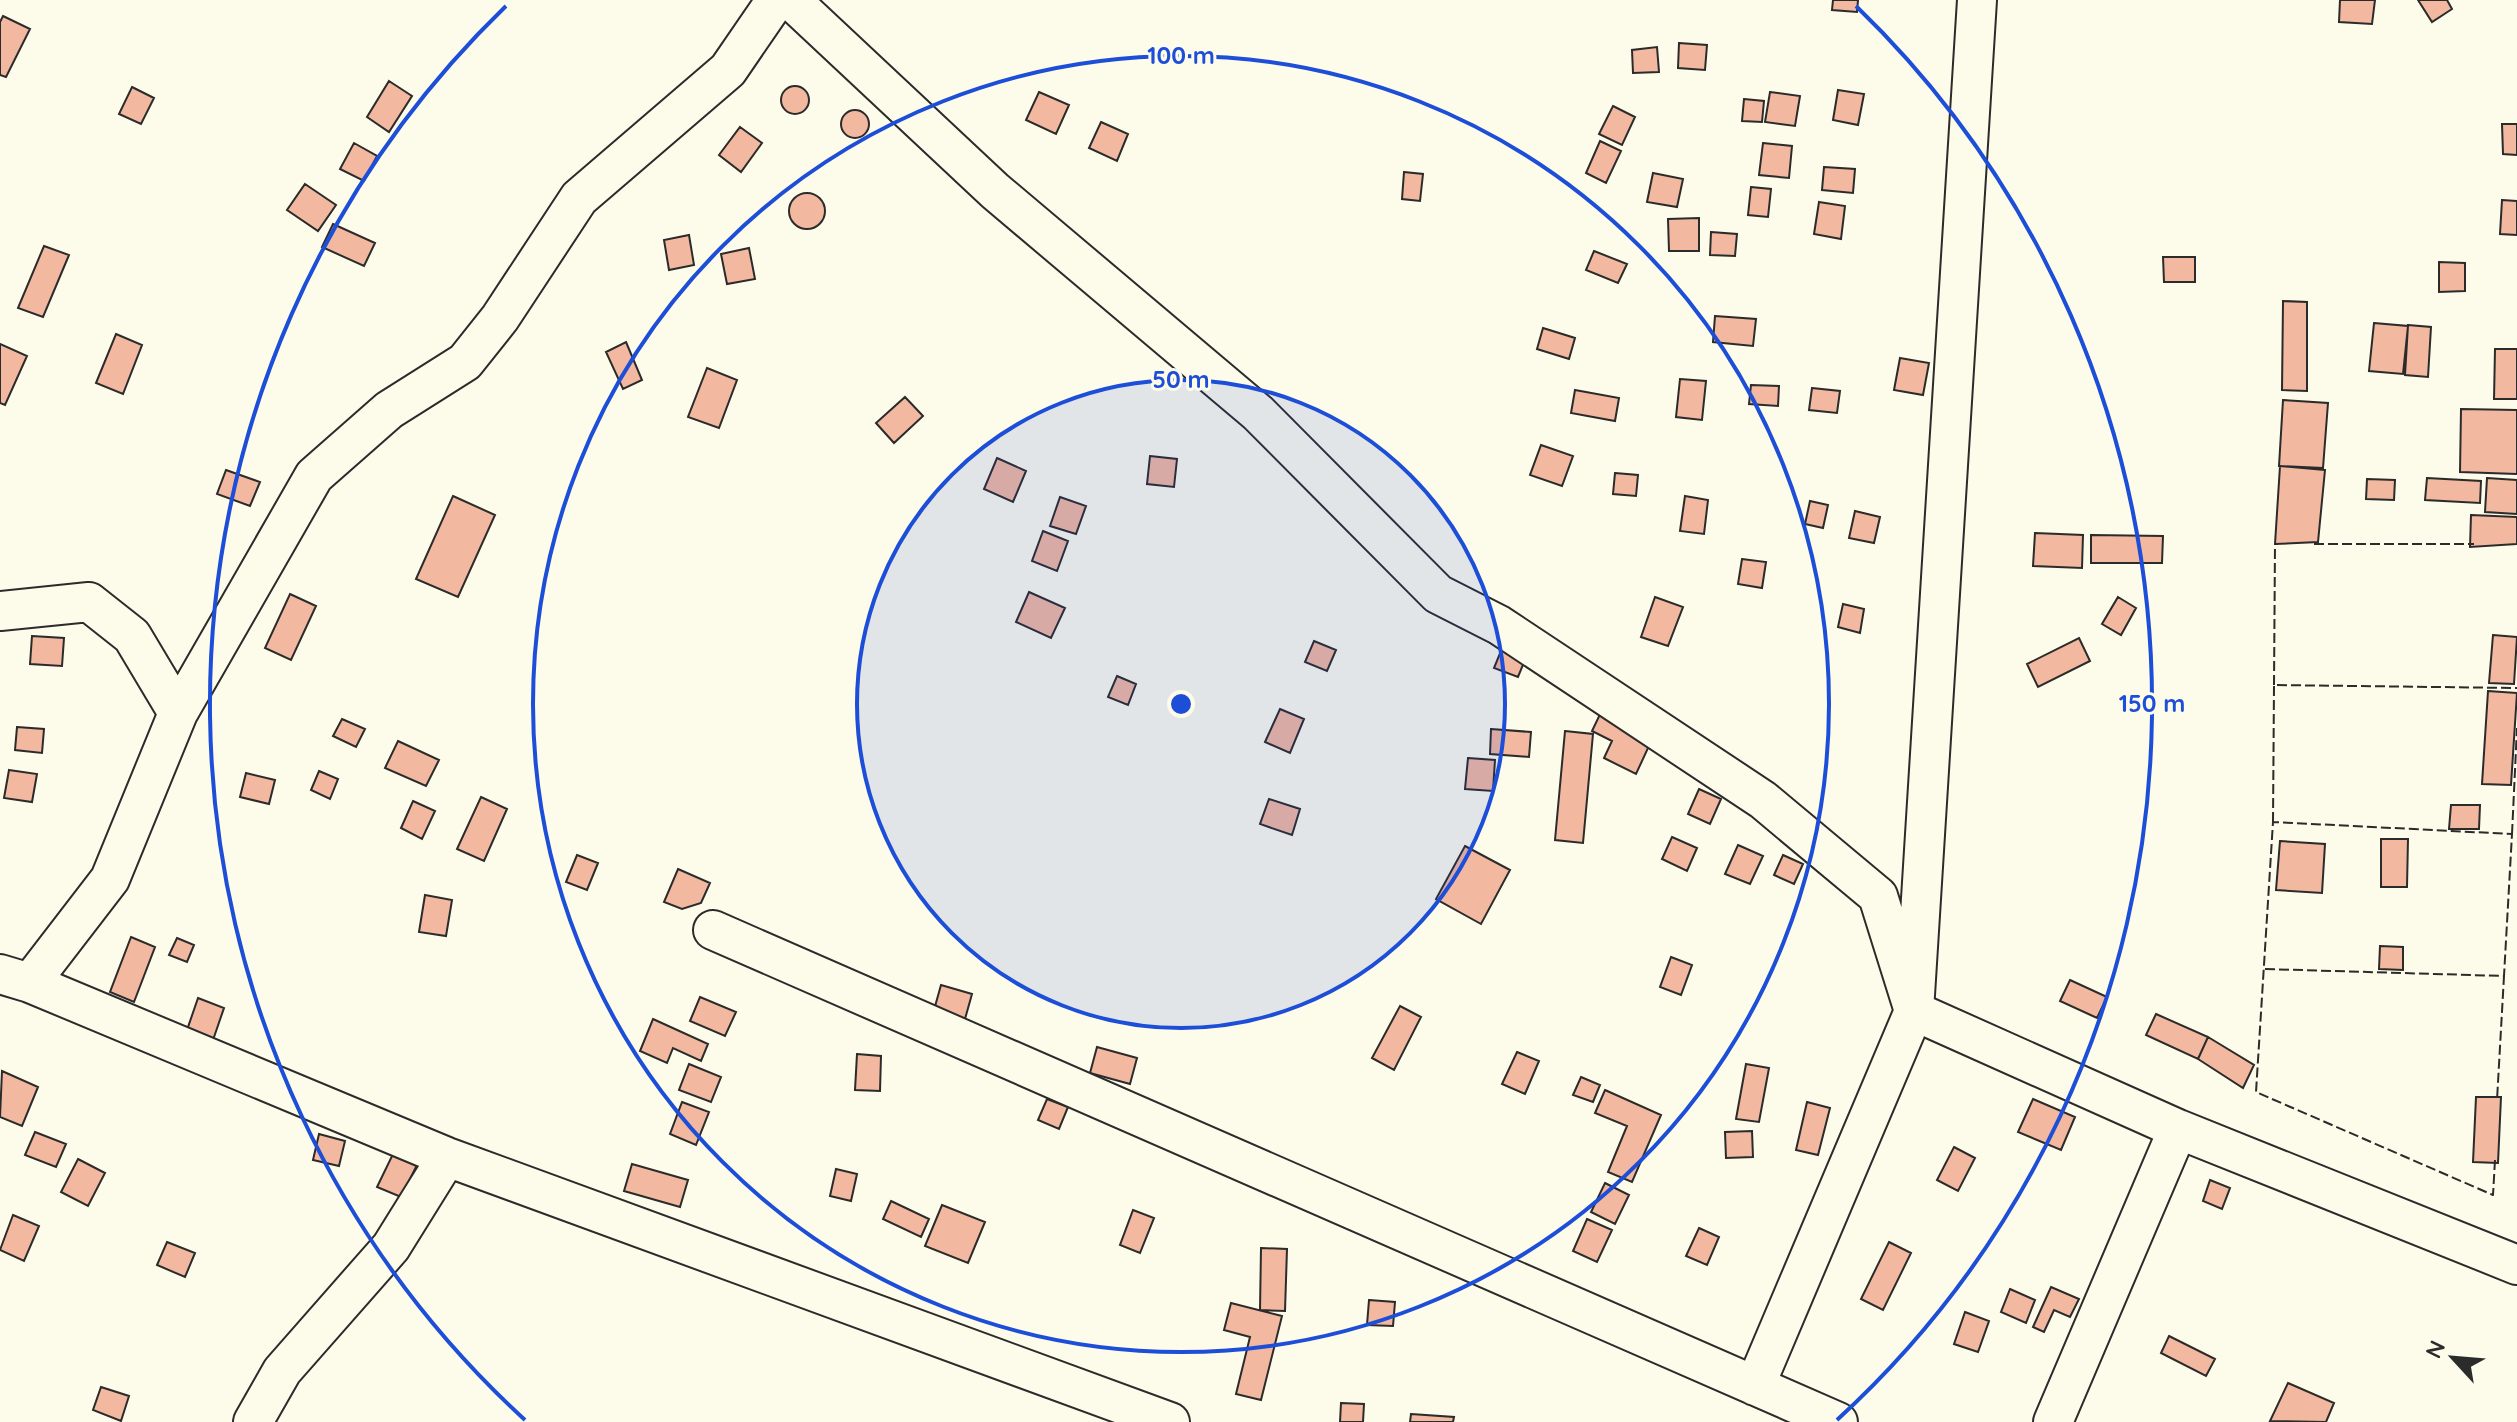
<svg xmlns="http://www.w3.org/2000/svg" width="2517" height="1422" viewBox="0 0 2517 1422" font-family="Quicksand,sans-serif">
<rect width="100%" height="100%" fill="#fdfbea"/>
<!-- building -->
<path fill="#f2b8a0" stroke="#2b2b2b" stroke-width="2" d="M1833 0H1858L1857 12 1832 10Z
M2340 0H2375L2372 24 2339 22Z
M2418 0H2447L2452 9 2432 22Z
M3 16 30 29 6 77 0 75V22Z
M1679 43 1707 45 1705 70 1678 68Z
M1657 47 1659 72 1633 73 1632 50Z
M389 81 412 96 389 132 367 117Z
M781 100a14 14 0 1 1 28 0a14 14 0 1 1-28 0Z
M132 87 154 98 141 124 119 114Z
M1838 90 1864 94 1858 125 1833 120Z
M1039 92 1069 105 1056 134 1026 120Z
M1770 92 1800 96 1795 126 1765 122Z
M1744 99 1764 101 1762 122 1742 121Z
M1613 106 1635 117 1622 145 1599 134Z
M841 124a14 14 0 1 1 28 0a14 14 0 1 1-28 0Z
M1101 122 1128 134 1117 161 1089 148Z
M2502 124H2517V155L2503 154Z
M740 127 762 143 741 172 719 155Z
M1600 141 1621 151 1606 183 1586 173Z
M354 143 377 156 364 181 340 169Z
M1763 143 1792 146 1789 178 1759 175Z
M1824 167 1855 169 1853 193 1822 190Z
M1404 172 1423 174 1420 201 1402 199Z
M1653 173 1683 179 1677 207 1647 202Z
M305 184 336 205 318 231 287 210Z
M1751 187 1771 189 1768 217 1748 215Z
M789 211a18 18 0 1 1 36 0a18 18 0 1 1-36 0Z
M2502 200 2517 201V235L2500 234Z
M1819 202 1845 206 1841 239 1814 234Z
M1699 218V251H1669L1668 219Z
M333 224 375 243 364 266 322 247Z
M1711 232 1737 234 1735 256 1710 255Z
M689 235 694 265 669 270 664 240Z
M44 246 69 255 43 317 18 308Z
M749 248 755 279 727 284 721 254Z
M1594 251 1627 264 1618 283 1586 270Z
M2163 257H2195V282H2164Z
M2439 262 2465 263V291L2439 292Z
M2283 301 2307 302V391L2282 390Z
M1715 316 1756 319 1753 346 1713 342Z
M2374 323 2408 326 2403 374 2369 371Z
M2408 325 2431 327 2428 377 2405 375Z
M1543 328 1575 338 1569 359 1537 349Z
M116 334 142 345 123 394 96 383Z
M626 342 642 380 623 389 606 352Z
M0 344 27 356 5 405 0 403Z
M2495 349H2517V399H2494Z
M1900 358 1929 363 1923 395 1894 390Z
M707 368 737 380 719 428 688 417Z
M1680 379 1706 381 1702 420 1676 417Z
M1751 385 1779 386 1778 406 1749 404Z
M1812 388 1840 391 1837 413 1809 410Z
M1575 390 1619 398 1615 421 1571 413Z
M905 397 923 416 894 443 876 423Z
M2283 400 2328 403 2323 468 2279 466Z
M2461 409 2517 410V474L2460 472Z
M1541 445 1573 456 1562 486 1530 475Z
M1150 456 1177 459 1174 487 1147 484Z
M997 458 1026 471 1013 502 984 489Z
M2280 466 2325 470 2318 542 2275 544Z
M226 470 260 482 250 506 217 494Z
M1615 473 1638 475 1636 496 1613 494Z
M2427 478 2481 481 2480 503 2425 500Z
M2487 478 2517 480V514L2485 512Z
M2367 479 2395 480 2394 500 2366 499Z
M453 496 495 515 458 597 416 579Z
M1685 496 1708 500 1704 534 1680 531Z
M1060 497 1086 506 1076 534 1050 526Z
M1810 501 1828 505 1823 528 1805 524Z
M1855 511 1880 517 1874 543 1849 538Z
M2471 515 2517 517V544L2470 547Z
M1043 531 1068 541 1057 571 1032 561Z
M2035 533 2083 535 2082 568 2033 566Z
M2091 535 2163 536 2162 563H2091Z
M1742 559 1766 562 1762 588 1738 584Z
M1029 592 1065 608 1051 638 1016 622Z
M290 594 316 606 291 660 265 648Z
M1655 597 1683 607 1668 646 1641 637Z
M2118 597 2136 608 2121 635 2102 624Z
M1843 604 1864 609 1860 633 1838 627Z
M2493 635 2517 637 2514 684 2489 683Z
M32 636 64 638 62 666 30 664Z
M2079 638 2090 661 2038 687 2027 664Z
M1314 641 1336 650 1327 671 1305 662Z
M1503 646 1527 655 1518 677 1494 668Z
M1117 676 1136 684 1128 705 1108 697Z
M2488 691 2517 693 2511 785 2482 784Z
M1280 709 1304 719 1290 753 1265 742Z
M1602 710 1654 735 1636 774 1604 758 1612 741 1592 731Z
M342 719 365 729 356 747 333 736Z
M17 727 44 729 42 753 15 750Z
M1491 729 1531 732 1529 757 1490 754Z
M1565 731 1593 734 1583 843 1555 840Z
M398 741 439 760 426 786 385 768Z
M1468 758 1495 760 1493 791 1465 789Z
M9 770 37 774 32 802 4 798Z
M319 771 338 779 330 799 311 790Z
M246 773 275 780 269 804 240 797Z
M1699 789 1721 799 1710 824 1688 814Z
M481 797 507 809 484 861 457 849Z
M1269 799 1300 809 1292 835 1260 824Z
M413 801 435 811 422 839 401 828Z
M2451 805H2480L2479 829H2449Z
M1672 837 1697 848 1687 871 1662 859Z
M2381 839H2408L2407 887H2381Z
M2280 841 2325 844 2322 893 2276 890Z
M1738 845 1763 856 1750 884 1725 874Z
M1465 846 1510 870 1481 924 1436 899Z
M577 855 598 863 587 890 566 882Z
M1783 855 1803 864 1794 884 1774 875Z
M678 869 710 883 701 903 682 909 664 902Z
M425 895 452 900 446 936 419 932Z
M131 937 155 947 134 1002 110 992Z
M177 938 194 945 187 962 169 955Z
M2380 946 2403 947V970L2379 969Z
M1671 957 1692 965 1681 995 1660 987Z
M2070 980 2107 997 2097 1018 2060 1001Z
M941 985 972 994 965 1019 934 1010Z
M700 997 736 1012 725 1036 690 1021Z
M198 998 224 1008 213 1040 187 1030Z
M1400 1006 1421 1017 1394 1070 1372 1058Z
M2156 1014 2208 1037 2198 1059 2146 1035Z
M653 1019 708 1044 701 1061 673 1048 667 1063 640 1051Z
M2208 1037 2254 1065 2243 1088 2198 1059Z
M1097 1047 1137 1058 1130 1084 1090 1073Z
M1517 1052 1539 1061 1525 1094 1502 1084Z
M857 1054 881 1056 880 1091 855 1090Z
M689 1064 721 1077 711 1102 679 1090Z
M1746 1064 1769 1068 1759 1122 1736 1119Z
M2 1071 38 1087 22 1126 0 1117Z
M1581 1077 1600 1085 1593 1102 1573 1095Z
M1605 1090 1661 1115 1632 1182 1608 1172 1627 1126 1595 1113Z
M2476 1097H2501L2498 1163 2473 1162Z
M1047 1099 1068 1107 1059 1129 1038 1120Z
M2033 1099 2075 1117 2061 1150 2018 1132Z
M682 1102 709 1112 696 1145 670 1134Z
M1807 1102 1830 1108 1818 1155 1796 1150Z
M1752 1131 1753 1157 1726 1158 1725 1132Z
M35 1132 66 1144 56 1167 25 1155Z
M319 1134 345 1141 339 1166 313 1160Z
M1954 1147 1975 1158 1958 1191 1937 1180Z
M393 1154 417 1165 401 1197 377 1187Z
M78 1159 105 1173 88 1206 61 1192Z
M632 1164 688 1180 680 1207 624 1191Z
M836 1169 857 1174 851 1201 830 1196Z
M2210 1180 2230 1188 2222 1209 2203 1201Z
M1605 1183 1629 1195 1615 1224 1591 1212Z
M891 1201 929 1219 921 1237 883 1219Z
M942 1205 985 1222 968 1263 925 1246Z
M1133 1210 1154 1218 1140 1253 1120 1245Z
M13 1215 39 1226 24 1261 0 1250Z
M1587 1219 1612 1230 1597 1262 1573 1251Z
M1699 1228 1719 1237 1707 1265 1686 1256Z
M167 1242 195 1253 185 1277 157 1265Z
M1889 1242 1911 1253 1883 1310 1861 1299Z
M1261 1248 1287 1249 1285 1311 1260 1310Z
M2051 1287 2079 1299 2070 1317 2054 1310 2044 1332 2033 1327Z
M2010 1289 2035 1300 2026 1323 2001 1312Z
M1369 1300 1395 1302 1393 1326 1367 1325Z
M1231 1303 1282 1316 1261 1400 1236 1394 1250 1337 1224 1330Z
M1965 1312 1989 1321 1978 1352 1954 1344Z
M2169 1336 2215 1359 2206 1376 2161 1353Z
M2288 1383 2334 1403 2326 1422 2270 1421Z
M101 1387 129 1396 121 1421 93 1410Z
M1341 1403 1364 1404 1363 1422H1340Z
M1411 1414 1454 1417 1453 1422H1410Z"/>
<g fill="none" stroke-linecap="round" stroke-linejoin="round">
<!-- minor casing -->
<g stroke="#2b2b2b" stroke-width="42">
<path id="minor" d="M791 0 995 191 1258 413 1438 594 1499 625 1763 800 1878 896 1914 1011 2178 1129 2517 1265
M0 611 89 602 132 636 178 713
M713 930 1838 1422
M0 974 30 983 447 1157 1170 1422
M30 983 110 879 178 713 314 476 389 410 465 362 500 318 579 198 728 70 776 0
M1755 1386 1914 1011 1977 0
M253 1422 282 1371 391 1247 447 1157
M2053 1422 2178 1129"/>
</g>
<!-- minor -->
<use href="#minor" stroke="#fdfbea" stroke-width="38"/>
<!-- fence -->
<path stroke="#2b2b2b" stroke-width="2" stroke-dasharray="10 4" stroke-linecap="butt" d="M2314 544H2474
M2274 685 2275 544H2278
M2273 822 2274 685 2517 688
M2512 834 2517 728
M2265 969 2504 976 2497 1100
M2495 1160 2493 1195 2256 1092 2273 822 2512 834 2504 976"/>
</g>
<!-- distance rings -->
<circle cx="1181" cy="704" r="324" fill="#1d4ed8" fill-opacity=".12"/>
<g fill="none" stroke="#1d4ed8" stroke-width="4">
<circle cx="1181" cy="704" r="324"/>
<circle cx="1181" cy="704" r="648"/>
<path d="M525 1420A971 971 0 0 1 506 6M1856 6A971 971 0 0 1 1837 1420"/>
</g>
<circle cx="1181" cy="704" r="12" fill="#1d4ed8" stroke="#fdfbea" stroke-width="4"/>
<g font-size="24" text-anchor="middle" font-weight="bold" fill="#1d4ed8" stroke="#fdfbea" stroke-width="6" stroke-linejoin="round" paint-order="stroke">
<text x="1181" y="64">100 m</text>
<text x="1181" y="388">50 m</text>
<text x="2152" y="712">150 m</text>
</g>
<!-- north arrow -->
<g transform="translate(2453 1358) rotate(296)" stroke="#fdfbea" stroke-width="6" paint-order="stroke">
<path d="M0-6L14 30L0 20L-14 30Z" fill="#2b2b2b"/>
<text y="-12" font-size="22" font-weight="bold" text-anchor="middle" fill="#2b2b2b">N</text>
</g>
</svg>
